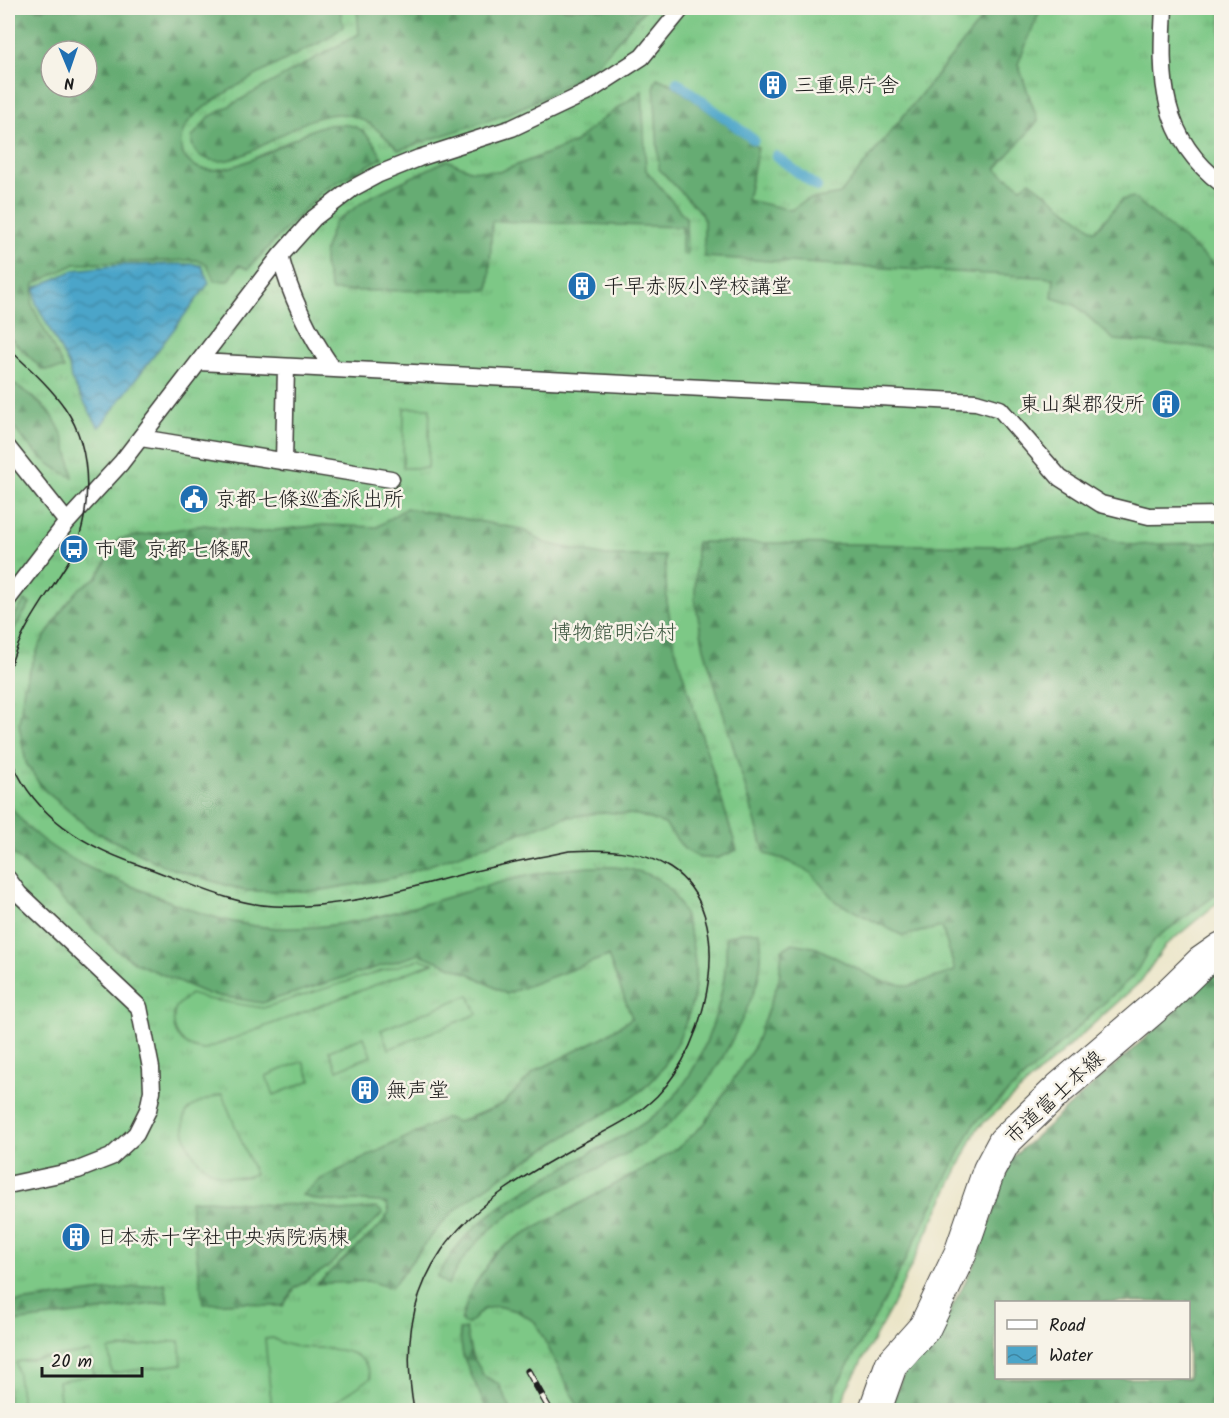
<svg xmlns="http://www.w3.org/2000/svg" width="1229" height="1418" viewBox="0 0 1229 1418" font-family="Kalam,'Klee One',sans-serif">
<defs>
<pattern id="grass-tufts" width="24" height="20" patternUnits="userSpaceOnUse" patternTransform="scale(1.5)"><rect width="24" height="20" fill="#7dc886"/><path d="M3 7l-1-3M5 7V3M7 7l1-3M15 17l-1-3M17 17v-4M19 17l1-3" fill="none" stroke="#6bab73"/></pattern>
<pattern id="forest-firs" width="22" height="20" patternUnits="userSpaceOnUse" patternTransform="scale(1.5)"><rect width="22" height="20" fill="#66ac73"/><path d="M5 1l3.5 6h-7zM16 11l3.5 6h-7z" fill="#538b5e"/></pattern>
<pattern id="water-waves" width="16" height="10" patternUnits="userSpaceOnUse" patternTransform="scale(1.5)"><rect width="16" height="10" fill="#4ba5c9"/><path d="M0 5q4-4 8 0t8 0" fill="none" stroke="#3e86a2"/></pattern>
</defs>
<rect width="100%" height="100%" fill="#f7f3e8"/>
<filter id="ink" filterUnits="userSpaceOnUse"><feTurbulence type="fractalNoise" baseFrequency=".0167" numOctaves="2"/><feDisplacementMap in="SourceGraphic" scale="12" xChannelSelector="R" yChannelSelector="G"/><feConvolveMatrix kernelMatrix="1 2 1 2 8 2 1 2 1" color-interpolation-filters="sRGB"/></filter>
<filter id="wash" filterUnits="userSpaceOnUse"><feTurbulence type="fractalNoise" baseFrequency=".008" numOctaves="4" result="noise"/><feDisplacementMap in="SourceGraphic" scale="24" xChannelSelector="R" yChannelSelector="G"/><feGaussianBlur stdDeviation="1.35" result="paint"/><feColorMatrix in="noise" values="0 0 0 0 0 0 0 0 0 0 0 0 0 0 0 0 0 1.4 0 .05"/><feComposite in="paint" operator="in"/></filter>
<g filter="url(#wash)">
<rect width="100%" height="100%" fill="#ebe5c8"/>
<!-- grass -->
<path fill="url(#grass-tufts)" stroke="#4c7251" stroke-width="1.5" fill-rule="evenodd" d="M8 8H1221V900L1165 946 1141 981 977 1129 890 1310 846 1390 841 1410H8ZM51 51H87V87H51Z"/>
<!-- forest -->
<path fill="url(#forest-firs)" stroke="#416448" stroke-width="1.5" fill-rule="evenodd" d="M8 8H340L343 27 325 40C295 56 196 101 184 129 180 139 179 151 186 159 213 192 286 140 316 128 325 124 337 124 347 125 364 126 375 143 382 158L323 190 248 269 239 265 229 281H214L207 264 196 260 75 264 34 284 32 305 64 369 43 370 8 336ZM51 51H87V87H51Z
M357 8H646L595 67 540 99 507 114 399 150C381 133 364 113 337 114 299 116 268 149 232 159 214 164 190 159 192 137L209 117 359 34Z
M991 8H1041L1018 64 1038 121 996 169 1021 187 1030 181 1095 231 1122 200 1133 197 1221 270V353L1202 347 1114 340 1075 305 1052 298 1054 278 704 257V221L700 212 659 169 654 85 657 78 673 85 758 148 747 200 791 210 806 200 840 194Z
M642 91 646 170 686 218 687 255 682 254V227L492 221 489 290 332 291 324 265V252L334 223 370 197 447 160 470 170 499 172 574 143 601 120Z
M8 380C52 407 65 425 73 477 43 465 28 444 8 421Z
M406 508 521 529 545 543 606 556H665L667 602 675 648 737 850 718 858H700L684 849 665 824 638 815 604 812 563 818 393 878 317 891H245L164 866 90 829 42 788 26 763 19 725 24 686 39 646 64 607 80 588 97 577 119 539 204 525 257 532 323 525 377 527Z
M1091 535 1132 545 1221 542V891L1155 939 1135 974 974 1124 884 1302 836 1387 832 1410H580L535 1322 517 1311 496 1306 482 1310 469 1324H464L461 1321 470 1292 495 1253 520 1236 645 1168 679 1147 705 1123 753 1049 779 980 782 950 793 943 817 948 881 981 909 986 955 971 942 927 903 936 836 902 811 873 783 859 765 854 704 648 695 600 696 542 1004 546Z
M25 600 30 604 8 639V625Z
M8 801C31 843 82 866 124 883 162 898 203 917 243 924 371 948 488 862 614 867 629 868 650 873 662 882 689 904 699 961 694 994 689 1019 676 1047 662 1069 643 1095 614 1108 586 1124 557 1141 528 1159 501 1177 482 1190 461 1203 446 1219 426 1241 409 1266 391 1288L368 1281 317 1284 381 1225 389 1212 387 1204C360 1196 331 1208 302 1195L321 1179 446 1118 458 1122 503 1104 535 1071 603 1037 632 1018 608 956 506 994 472 975 420 954 262 1003 208 994 138 964 116 950 10 851Z
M741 932H760C765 973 755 992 738 1028 718 1071 691 1110 651 1138 580 1188 488 1199 448 1285L437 1277C446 1263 455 1248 466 1236 502 1199 552 1175 596 1150 620 1137 646 1125 665 1106 705 1068 729 991 726 937Z
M1221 962V1410H889L904 1372 938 1335 977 1259 1012 1158 1175 1011 1210 970ZM996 1302H1188V1378H996Z
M208 1200 271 1205 307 1204 341 1211 377 1208 383 1213 328 1267 295 1288 283 1306H262L249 1302 203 1304 190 1201Z
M165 1283 168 1302 14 1322 12 1303Z
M466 1329 471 1353 484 1376 499 1384 511 1410H487L463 1356 459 1330Z"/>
<!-- garden -->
<path fill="#7dc886" stroke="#4c7251" stroke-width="1.5" d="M404 408H430L428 468H403Z
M420 959 433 963 203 1050C181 1047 168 1030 176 1007L190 994 207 999 263 1008Z
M469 995 477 1014 389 1049 381 1030Z
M364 1037 371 1056 337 1070 329 1051Z
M303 1061 311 1080 274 1095 266 1076Z
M222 1094 255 1174C222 1187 187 1163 184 1127 184 1121 184 1114 188 1110 196 1102 212 1098 222 1094Z
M273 1338C300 1359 363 1332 371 1378L323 1410H272L265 1339Z
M179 1341 182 1364 112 1373 109 1350Z
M90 1352 94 1375 58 1381 61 1410H23L16 1362Z"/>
<!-- water -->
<path fill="url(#water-waves)" stroke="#346072" stroke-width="1.5" d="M194 264 202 266 209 283 99 428 71 379 69 366 36 303 35 288 74 270 121 265Z"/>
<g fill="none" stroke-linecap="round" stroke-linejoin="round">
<!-- stream -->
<path stroke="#4ba5c9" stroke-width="10" d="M677 82 754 140
M776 156 817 187"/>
</g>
</g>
<g filter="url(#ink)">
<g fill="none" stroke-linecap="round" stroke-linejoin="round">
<!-- lane casing -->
<g stroke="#3b3a36" stroke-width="19">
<path id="lane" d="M1164 8C1160 79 1160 137 1222 184
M280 256C291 298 308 333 333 369
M199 362 976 402 1000 409 1060 478 1101 504 1149 516 1222 515
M141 438 391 479
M8 448 67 522
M284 462 286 367
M8 599 67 522 121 463 280 256 314 218 353 188 379 174 419 158 512 128 586 93 642 57 682 8
M8 879 19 894 139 1007 151 1068 152 1091 148 1110 136 1134 111 1157 78 1170 8 1185"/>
</g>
<!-- street casing -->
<g stroke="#3b3a36" stroke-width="34">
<path id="street" d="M875 1410 891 1365 925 1327 960 1254 989 1170 1004 1142 1060 1088 1164 999 1202 962 1222 948"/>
</g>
<!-- lane -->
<use href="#lane" stroke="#fff" stroke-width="16"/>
<!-- street -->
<use href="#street" stroke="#fff" stroke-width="32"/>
<!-- tram -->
<path stroke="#1c1c1c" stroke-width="1.5" d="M8 348C28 367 49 385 65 408 94 450 93 519 68 562 46 598 17 633 8 675
M8 750C27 811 80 845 139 865 182 879 227 904 274 906 340 910 407 888 471 872 503 864 536 858 569 851 603 849 640 849 670 868 740 913 707 1046 657 1096 636 1117 607 1130 581 1144 532 1171 474 1203 442 1250 408 1299 404 1353 414 1410"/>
<!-- rail casing -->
<g stroke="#1c1c1c" stroke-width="7">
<path id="rail" d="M528 1371 550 1410"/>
</g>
<!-- rail -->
<use href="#rail" stroke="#f7f3e8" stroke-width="4.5" stroke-dasharray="14" stroke-linecap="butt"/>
</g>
</g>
<!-- icons -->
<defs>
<g id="building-disc" transform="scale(1.5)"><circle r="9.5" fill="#1f6fb2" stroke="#f7f3e8"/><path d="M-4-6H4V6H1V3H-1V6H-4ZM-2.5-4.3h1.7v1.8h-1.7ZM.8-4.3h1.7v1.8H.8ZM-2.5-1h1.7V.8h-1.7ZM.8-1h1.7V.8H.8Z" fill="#fff"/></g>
<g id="civic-disc" transform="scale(1.5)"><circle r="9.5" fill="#1f6fb2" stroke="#f7f3e8"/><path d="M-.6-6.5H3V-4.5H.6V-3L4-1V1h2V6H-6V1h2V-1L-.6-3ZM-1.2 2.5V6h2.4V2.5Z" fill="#fff"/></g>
<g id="bus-disc" transform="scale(1.5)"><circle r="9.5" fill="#1f6fb2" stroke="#f7f3e8"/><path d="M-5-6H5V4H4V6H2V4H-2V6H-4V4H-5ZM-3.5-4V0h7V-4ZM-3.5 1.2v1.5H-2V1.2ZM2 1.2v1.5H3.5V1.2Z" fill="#fff"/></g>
</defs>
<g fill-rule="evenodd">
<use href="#building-disc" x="773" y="85"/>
<use href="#building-disc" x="582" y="286"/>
<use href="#building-disc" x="1166" y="404"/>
<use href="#civic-disc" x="194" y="499"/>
<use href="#bus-disc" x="74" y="549"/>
<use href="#building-disc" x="365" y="1090"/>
<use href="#building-disc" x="76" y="1237"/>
</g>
<g text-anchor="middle" stroke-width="5" stroke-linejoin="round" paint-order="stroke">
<!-- poi labels -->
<g font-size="21" fill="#1c1c1c" stroke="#f7f3e8" text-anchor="start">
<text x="794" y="92">三重県庁舎</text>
<text x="603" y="293">千早赤阪小学校講堂</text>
<text x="1145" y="411" text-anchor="end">東山梨郡役所</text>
<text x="215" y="506">京都七條巡査派出所</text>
<text x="95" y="556">市電 京都七條駅</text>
<text x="386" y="1097">無声堂</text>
<text x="97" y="1244">日本赤十字社中央病院病棟</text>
</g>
<!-- park labels -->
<g font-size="21" fill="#3e5841" stroke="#f7f3e8">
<text x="614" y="639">博物館明治村</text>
</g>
<!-- street labels -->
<g font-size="21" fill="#1c1c1c" stroke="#f7f3e8">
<text transform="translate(1054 1097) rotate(-43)" y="7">市道富士本線</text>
</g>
</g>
<!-- margin -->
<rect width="1229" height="1418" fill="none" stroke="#f7f3e8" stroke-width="30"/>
<!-- legend -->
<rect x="995" y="1301" width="195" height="78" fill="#f7f3e8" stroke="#9f9d96" stroke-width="1.5"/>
<rect x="1007" y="1320" width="30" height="9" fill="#ffffff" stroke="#9f9d96" stroke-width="1.5"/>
<text x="1049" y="1331" font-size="18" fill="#1c1c1c">Road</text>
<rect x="1007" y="1346" width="30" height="18" fill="url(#water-waves)" stroke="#9f9d96" stroke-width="1.5"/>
<text x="1049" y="1361" font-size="18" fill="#1c1c1c">Water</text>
<!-- north arrow -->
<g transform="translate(69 69) rotate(178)"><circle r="28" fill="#f7f3e8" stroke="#9f9d96" stroke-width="1.5"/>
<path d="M0-4.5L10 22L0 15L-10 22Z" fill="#1f6fb2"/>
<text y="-9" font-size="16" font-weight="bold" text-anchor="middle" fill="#1c1c1c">N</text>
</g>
<!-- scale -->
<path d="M42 1367v9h100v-9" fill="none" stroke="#1c1c1c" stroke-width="3"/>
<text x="51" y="1367" font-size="18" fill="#1c1c1c" stroke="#f7f3e8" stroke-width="4.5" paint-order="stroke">20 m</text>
</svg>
